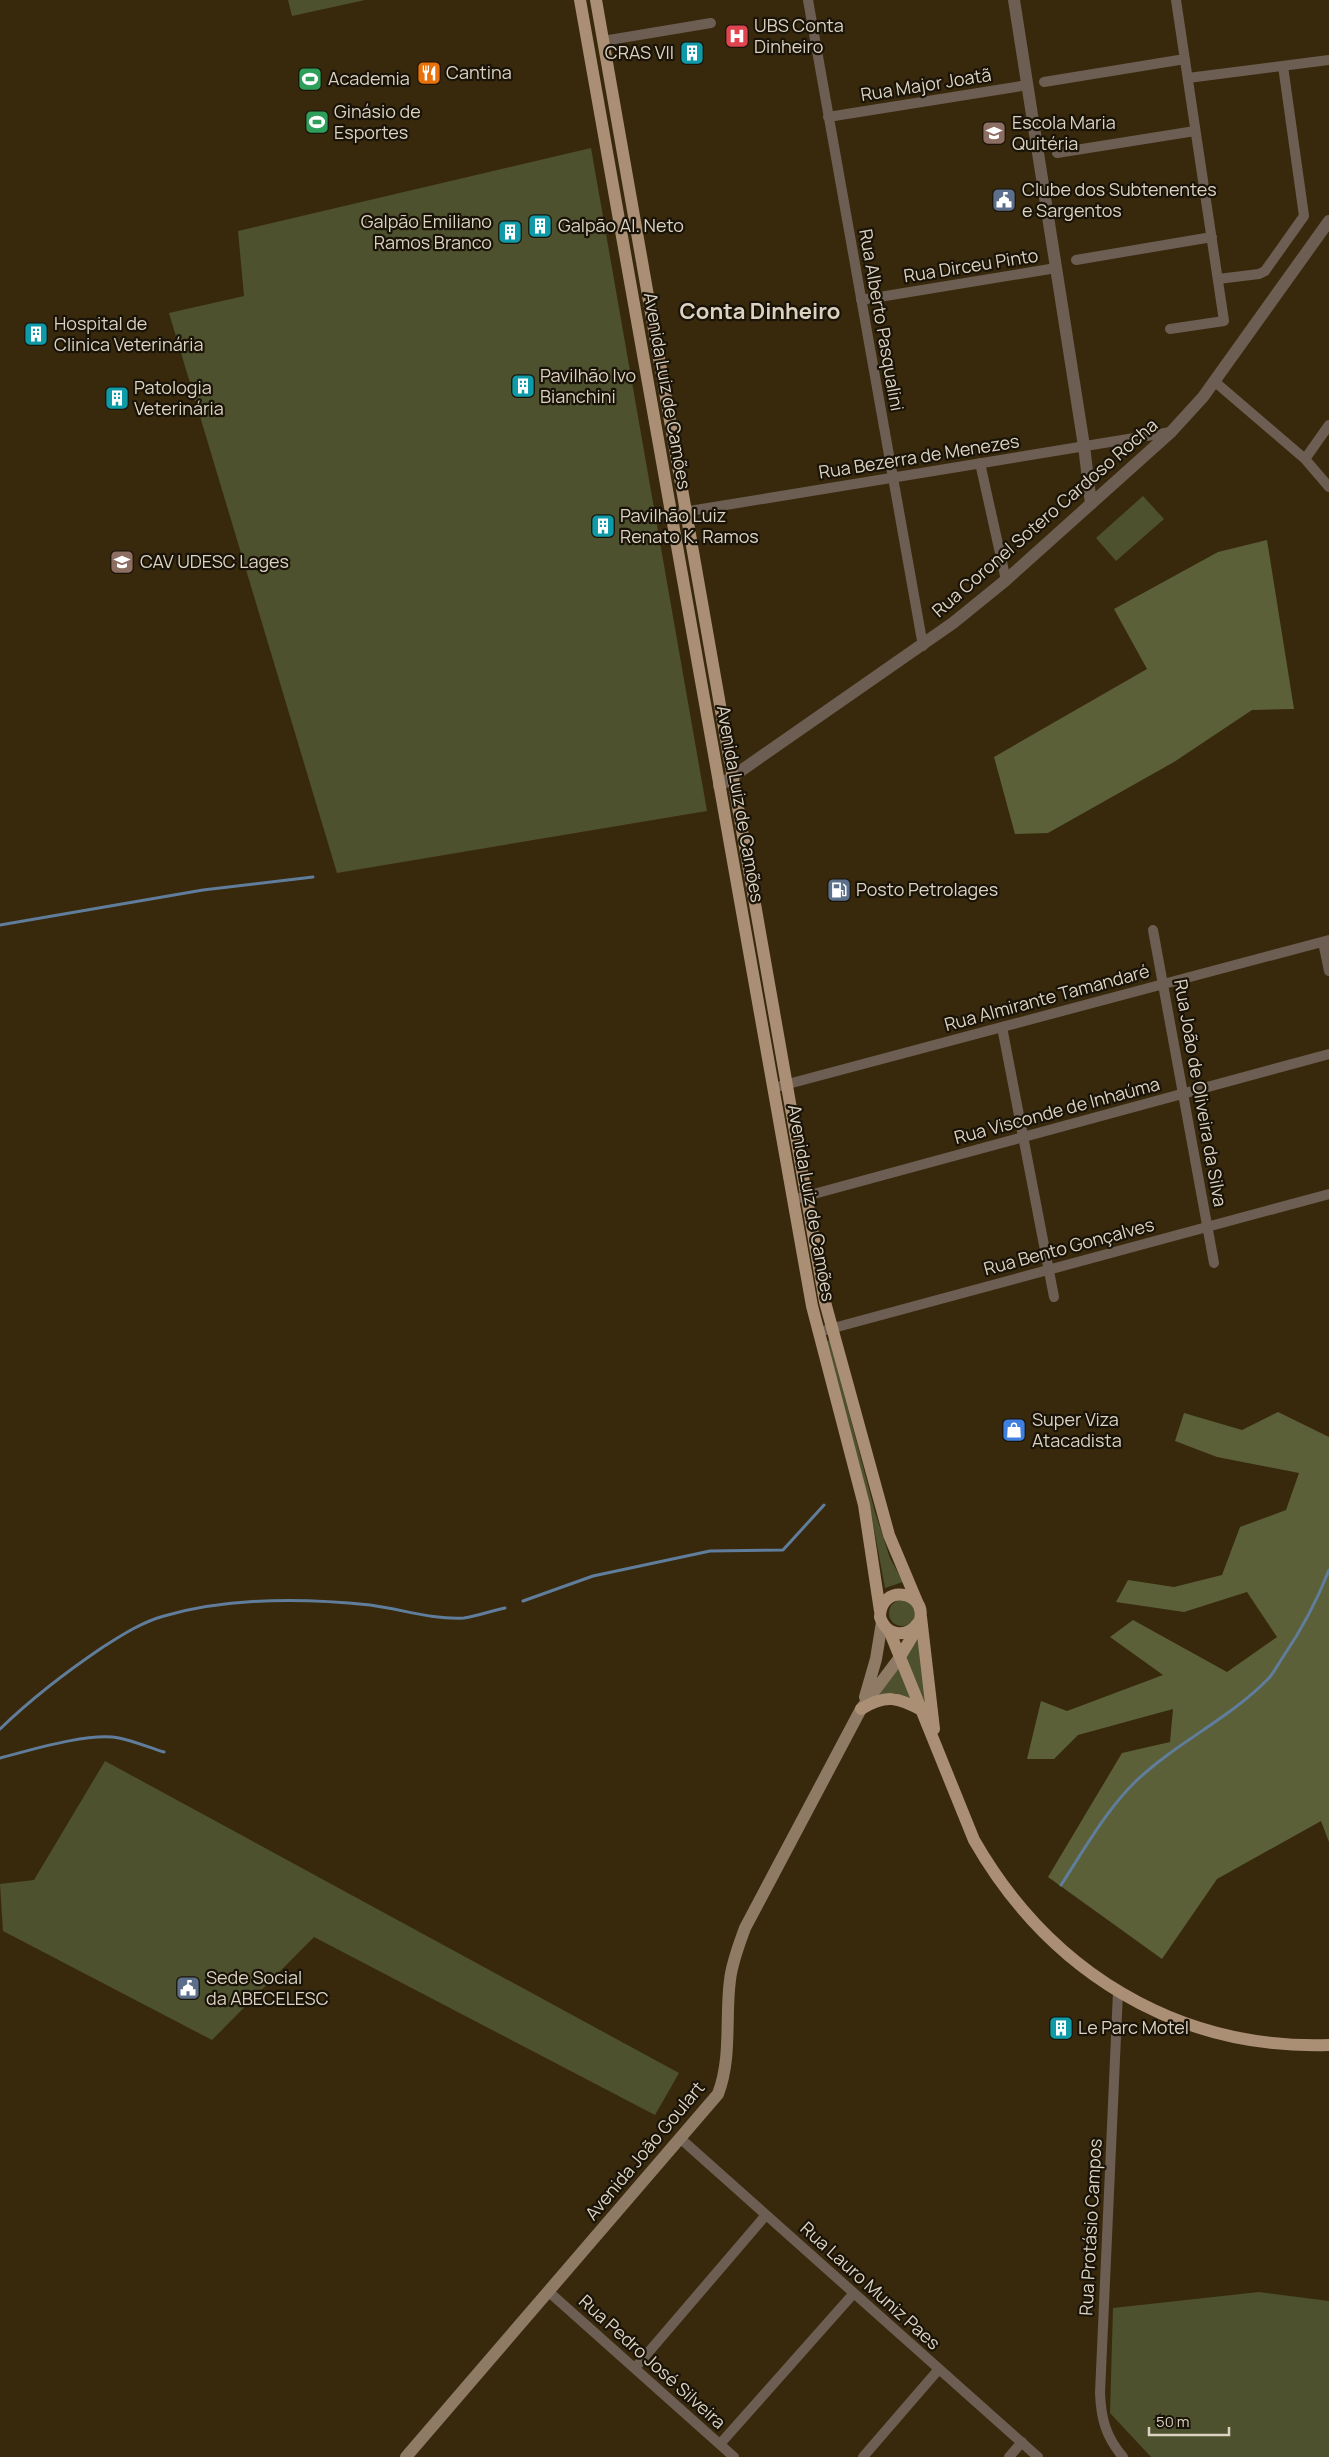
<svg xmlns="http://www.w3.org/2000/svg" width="1329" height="2457" viewBox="0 0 1329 2457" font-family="Manrope,sans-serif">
<rect width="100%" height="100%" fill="#38290d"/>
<!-- green -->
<path fill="#4d512d" d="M288 0H365L292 16Z
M591 148 707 811 337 873 169 313 244 296 238 231Z
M1143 496 1164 519 1116 561 1096 538Z
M830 1340 875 1512 890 1558 903 1582 885 1588 870 1507 826 1341Z
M889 1613a13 13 0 1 1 26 0a13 13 0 1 1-26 0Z
M918 1635 928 1717 903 1660Z
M898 1666 913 1700 895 1693 875 1695Z
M105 1761 679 2073 655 2115 314 1937 212 2040 3 1931 0 1884 34 1880Z
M1259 2292 1329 2301V2457H1151L1110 2413 1113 2308Z"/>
<!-- forest -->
<path fill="#5b6038" d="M1267 540 1294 709 1252 710 1174 762 1048 833 1015 834 994 757 1147 669 1114 609 1218 552Z
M1278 1412 1329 1437V1842L1321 1821 1217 1879 1162 1959 1048 1877 1122 1753 1170 1742 1173 1709 1078 1735 1054 1759H1027L1041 1701 1067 1711 1163 1675 1110 1637 1133 1620 1227 1672 1277 1637 1247 1592 1184 1612 1116 1602 1128 1580 1174 1587 1222 1575 1240 1527 1286 1510 1299 1473 1217 1457 1175 1441 1184 1413 1242 1430Z"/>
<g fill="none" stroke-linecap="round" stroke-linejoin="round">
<!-- stream -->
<path stroke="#607d9c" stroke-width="3" d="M0 925 203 890 313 877
M523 1601 593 1576 710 1551 783 1550 824 1505
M0 1729C32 1698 66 1672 103 1647 122 1635 142 1622 164 1616 230 1597 303 1598 370 1605 401 1609 433 1620 464 1618 477 1616 491 1611 505 1608
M0 1758C31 1750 89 1732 119 1738 134 1741 150 1748 164 1752
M1061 1885C1084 1850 1106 1810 1136 1781 1177 1742 1229 1719 1268 1679 1274 1673 1278 1664 1283 1657 1302 1629 1317 1601 1329 1570"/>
<!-- minor -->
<path stroke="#6c5e52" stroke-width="10" d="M808 0 923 646
M603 41 711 23
M1188 78 1329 60
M1044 82 1185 59
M828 117 1028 85
M1057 153 1195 131
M1076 260 1212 237
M1218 279 1259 274 1265 271 1304 216 1283 66
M861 300 1056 268
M1170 329 1224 321 1176 0
M1214 381 1305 459 1329 487
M1305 459 1329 425
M980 463 1006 580
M671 514 1171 432
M1153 930 1214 1263
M1323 942 1329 971
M1002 1027 1054 1297
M773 1088 1329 940
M799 1198 1329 1054
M826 1330 1329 1194
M1118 1992 1100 2393C1101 2419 1106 2437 1123 2457
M681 2139 1038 2457
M549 2292 734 2457
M635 2368 766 2215
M720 2444 854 2293
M863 2457 939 2369
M1009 2457 1022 2442"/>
<!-- tertiary -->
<path stroke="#6c5e52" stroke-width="12" d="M1014 0 1084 446 1091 504
M719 786 953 623 1006 580 1171 432 1203 397 1329 221"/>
<!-- secondary -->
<path stroke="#8f7a66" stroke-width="12" d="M865 1697 876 1659 882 1622
M406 2457 718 2094C732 2058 725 2017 730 1980 732 1962 739 1945 745 1928L861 1709 900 1657"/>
<!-- primary -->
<path stroke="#ab8f75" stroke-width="12" d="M580 0 812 1306 864 1505 880 1611
M596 0 825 1302 889 1535 918 1604
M921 1617 934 1729
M889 1630 974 1840C1049 1971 1176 2050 1329 2045
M900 1657C906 1645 917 1632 920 1619 927 1591 880 1583 880 1617 886 1636 907 1639 918 1623
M861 1709C886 1694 898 1697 923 1711"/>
</g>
<!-- icons -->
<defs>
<g id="hospital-square" transform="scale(1.25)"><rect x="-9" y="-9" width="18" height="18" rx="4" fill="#e0444e" stroke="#1a1308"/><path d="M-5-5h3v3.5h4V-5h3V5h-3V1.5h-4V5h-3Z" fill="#fff"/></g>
<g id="building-square" transform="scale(1.25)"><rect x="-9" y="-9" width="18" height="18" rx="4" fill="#0f9aa8" stroke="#1a1308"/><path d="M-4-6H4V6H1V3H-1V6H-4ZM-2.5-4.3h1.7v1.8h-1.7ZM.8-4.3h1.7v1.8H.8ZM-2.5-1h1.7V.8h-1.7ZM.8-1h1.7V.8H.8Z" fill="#fff"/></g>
<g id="restaurant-square" transform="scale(1.25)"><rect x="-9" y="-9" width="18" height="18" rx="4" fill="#e8710a" stroke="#1a1308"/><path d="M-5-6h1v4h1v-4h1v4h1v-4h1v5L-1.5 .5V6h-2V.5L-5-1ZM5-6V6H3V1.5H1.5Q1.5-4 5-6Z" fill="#fff"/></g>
<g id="stadium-square" transform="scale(1.25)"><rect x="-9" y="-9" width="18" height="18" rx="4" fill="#2e9e5b" stroke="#1a1308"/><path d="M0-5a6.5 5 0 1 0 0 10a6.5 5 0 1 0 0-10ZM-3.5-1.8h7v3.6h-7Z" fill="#fff"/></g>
<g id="school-square" transform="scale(1.25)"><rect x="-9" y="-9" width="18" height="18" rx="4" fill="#8d6e63" stroke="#1a1308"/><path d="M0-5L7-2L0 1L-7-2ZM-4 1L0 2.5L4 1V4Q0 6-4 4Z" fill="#fff"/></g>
<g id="civic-square" transform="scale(1.25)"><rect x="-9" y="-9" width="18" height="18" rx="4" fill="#5c6f8a" stroke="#1a1308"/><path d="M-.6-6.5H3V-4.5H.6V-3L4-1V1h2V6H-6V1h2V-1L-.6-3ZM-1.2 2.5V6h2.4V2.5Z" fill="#fff"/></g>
<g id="university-square" transform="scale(1.25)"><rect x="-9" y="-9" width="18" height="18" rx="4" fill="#8d6e63" stroke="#1a1308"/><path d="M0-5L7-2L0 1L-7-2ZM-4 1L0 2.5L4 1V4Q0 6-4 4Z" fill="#fff"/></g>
<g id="fuel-square" transform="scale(1.25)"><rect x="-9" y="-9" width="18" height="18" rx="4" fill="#5c6f8a" stroke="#1a1308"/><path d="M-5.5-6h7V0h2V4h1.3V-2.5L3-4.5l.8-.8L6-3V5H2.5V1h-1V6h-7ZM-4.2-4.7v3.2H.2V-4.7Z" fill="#fff"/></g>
<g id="shop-square" transform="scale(1.25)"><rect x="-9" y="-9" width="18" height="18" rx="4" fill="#3f7fe0" stroke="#1a1308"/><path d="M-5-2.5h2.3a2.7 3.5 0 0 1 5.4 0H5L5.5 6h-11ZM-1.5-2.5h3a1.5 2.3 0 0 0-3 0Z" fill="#fff"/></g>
</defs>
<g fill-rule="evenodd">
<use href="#hospital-square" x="737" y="36"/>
<use href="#building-square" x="692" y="53"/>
<use href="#restaurant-square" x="429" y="73"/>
<use href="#stadium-square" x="310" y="79"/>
<use href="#stadium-square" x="317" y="122"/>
<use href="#school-square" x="994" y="133"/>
<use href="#civic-square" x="1004" y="200"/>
<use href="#building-square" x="540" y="226"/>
<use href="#building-square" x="510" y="232"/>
<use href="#building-square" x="36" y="334"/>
<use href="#building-square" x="523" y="386"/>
<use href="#building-square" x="117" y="398"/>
<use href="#building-square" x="603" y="526"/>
<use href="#university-square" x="122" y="562"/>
<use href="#fuel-square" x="839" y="890"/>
<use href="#shop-square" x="1014" y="1430"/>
<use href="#civic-square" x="188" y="1988"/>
<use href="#building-square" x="1061" y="2028"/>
</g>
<g text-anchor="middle" stroke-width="4.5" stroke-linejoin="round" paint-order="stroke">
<!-- poi labels -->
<g font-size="18" fill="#dbd2c2" stroke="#1a1308" text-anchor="start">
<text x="754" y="32">UBS Conta<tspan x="754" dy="21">Dinheiro</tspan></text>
<text x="674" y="59" text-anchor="end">CRAS VII</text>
<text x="446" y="79">Cantina</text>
<text x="328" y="85">Academia</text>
<text x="334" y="118">Ginásio de<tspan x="334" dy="21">Esportes</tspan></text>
<text x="1012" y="129">Escola Maria<tspan x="1012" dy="21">Quitéria</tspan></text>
<text x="1022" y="196">Clube dos Subtenentes<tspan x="1022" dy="21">e Sargentos</tspan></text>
<text x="492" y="228" text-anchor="end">Galpão Emiliano<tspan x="492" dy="21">Ramos Branco</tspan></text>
<text x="558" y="232">Galpão Al. Neto</text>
<text x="54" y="330">Hospital de<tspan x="54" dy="21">Clinica Veterinária</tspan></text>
<text x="540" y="382">Pavilhão Ivo<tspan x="540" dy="21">Bianchini</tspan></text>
<text x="134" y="394">Patologia<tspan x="134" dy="21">Veterinária</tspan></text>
<text x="620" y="522">Pavilhão Luiz<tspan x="620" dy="21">Renato K. Ramos</tspan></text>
<text x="140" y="568">CAV UDESC Lages</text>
<text x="856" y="896">Posto Petrolages</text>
<text x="1032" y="1426">Super Viza<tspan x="1032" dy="21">Atacadista</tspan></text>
<text x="206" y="1984">Sede Social<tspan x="206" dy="21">da ABECELESC</tspan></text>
<text x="1078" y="2034">Le Parc Motel</text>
</g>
<!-- street labels -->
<g font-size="18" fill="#dbd2c2" stroke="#1a1308">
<text transform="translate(926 85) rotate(-9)" y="6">Rua Major Joatã</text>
<text transform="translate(971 266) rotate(-9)" y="6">Rua Dirceu Pinto</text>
<text transform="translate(881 320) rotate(80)" y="6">Rua Alberto Pasqualini</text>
<text transform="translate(667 391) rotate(80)" y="6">Avenida Luiz de Camões</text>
<text transform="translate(919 457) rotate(-9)" y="6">Rua Bezerra de Menezes</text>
<text transform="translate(1045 518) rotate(-41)" y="6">Rua Coronel Sotero Cardoso Rocha</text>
<text transform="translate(740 804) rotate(80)" y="6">Avenida Luiz de Camões</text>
<text transform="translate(1047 998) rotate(-15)" y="6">Rua Almirante Tamandaré</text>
<text transform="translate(1200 1093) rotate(80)" y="6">Rua João de Oliveira da Silva</text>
<text transform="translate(1057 1111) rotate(-15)" y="6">Rua Visconde de Inhaúma</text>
<text transform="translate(811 1203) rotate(80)" y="6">Avenida Luiz de Camões</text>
<text transform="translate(1069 1247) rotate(-15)" y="6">Rua Bento Gonçalves</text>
<text transform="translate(645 2151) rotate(-50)" y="6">Avenida João Goulart</text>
<text transform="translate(1091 2227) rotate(-87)" y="6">Rua Protásio Campos</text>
<text transform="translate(870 2286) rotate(42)" y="6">Rua Lauro Muniz Paes</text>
<text transform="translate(652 2362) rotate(42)" y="6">Rua Pedro José Silveira</text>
</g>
<!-- district labels -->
<g font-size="22" font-weight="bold" fill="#dbd2c2" stroke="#1a1308">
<text x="760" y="319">Conta Dinheiro</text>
</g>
</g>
<!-- scale -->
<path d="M1149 2427v8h80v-8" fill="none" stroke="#dbd2c2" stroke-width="2.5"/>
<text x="1156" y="2427" font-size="15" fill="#dbd2c2" stroke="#1a1308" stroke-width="4" paint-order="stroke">50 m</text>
</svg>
